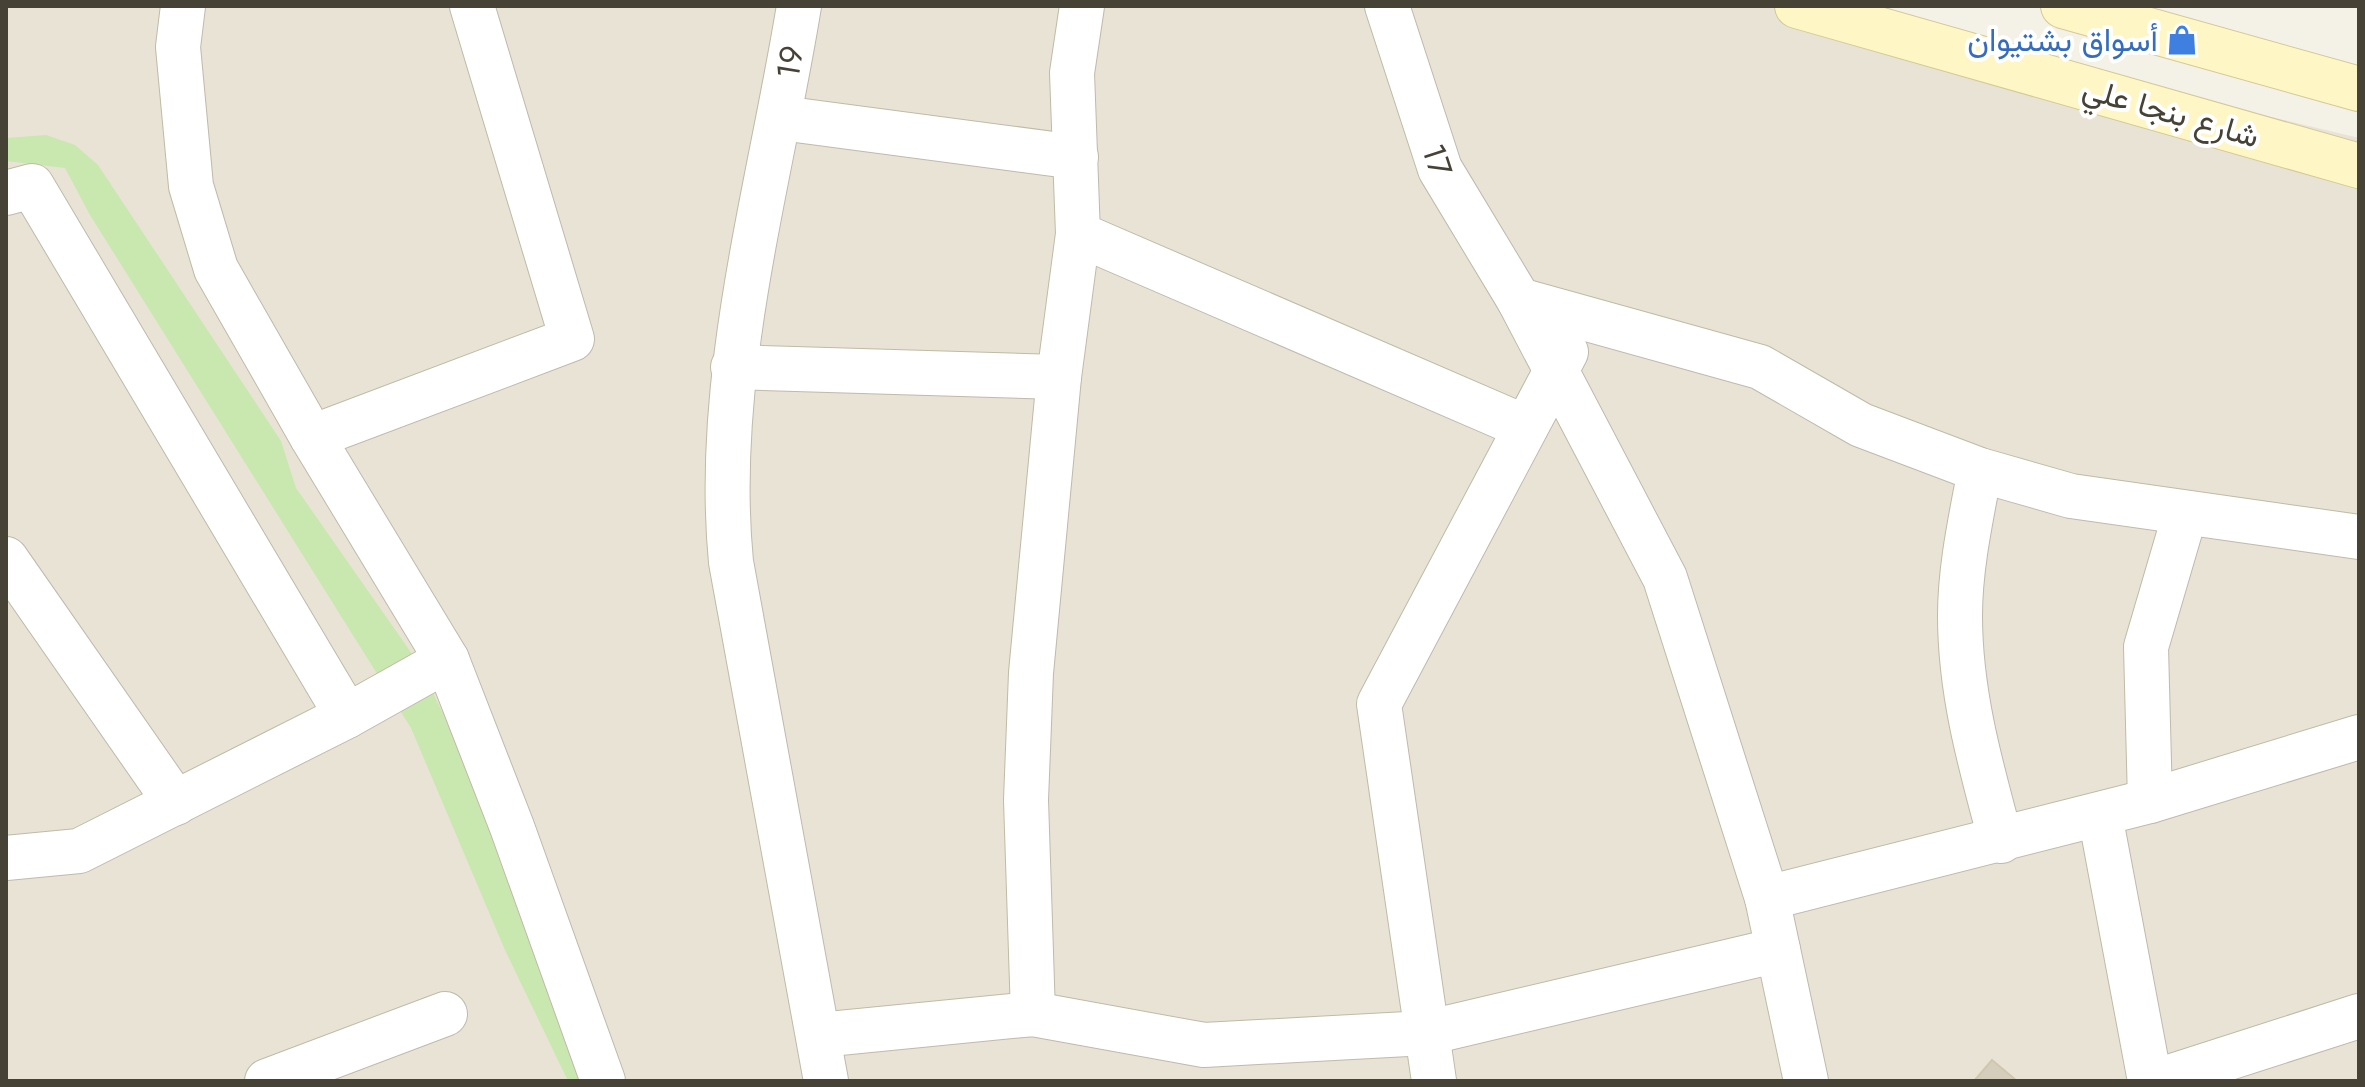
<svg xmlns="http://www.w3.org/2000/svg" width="2365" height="1087" viewBox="0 0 2365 1087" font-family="Jost,Vazirmatn,sans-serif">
<rect width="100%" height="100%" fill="#f4f1e7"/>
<!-- residential -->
<path fill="#e8e3d5" d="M6 6H1809L2359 138V1081H6Z"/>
<!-- green -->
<path fill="#c9e8af" d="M46 135 75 145 98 165 281 441 296 488 417 661 479 786 595 1081H568L505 950 411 728 90 215 65 168 6 161V138Z"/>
<!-- building -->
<path fill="#d5cebc" stroke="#d0c7af" stroke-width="2" d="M1992 1060 2017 1081H1974Z"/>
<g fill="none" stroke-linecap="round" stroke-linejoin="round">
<!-- minor casing -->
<g stroke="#bfbaa9" stroke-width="46">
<g id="minor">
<path d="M183 6 178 47 191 186 216 269 312 437 447 660 512 827 603 1081"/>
<path d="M799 6C769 189 713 377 731 562L826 1081"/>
<path id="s1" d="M1387 6 1440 169 1519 300 1665 578 1767 898 1806 1081"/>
<path d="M781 118 1076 157"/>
<path d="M6 193 32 186 347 716"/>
<path d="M1078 234 1525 427"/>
<path d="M1519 300 1760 367 1861 425 1980 470 2071 496 2359 537"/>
<path d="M733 367 1059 377"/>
<path d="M312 437 572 339 472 6"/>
<path d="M1980 470C1971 518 1960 567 1960 616 1960 694 1981 767 2001 841"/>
<path d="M6 559 176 803"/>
<path d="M2150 801 2146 647 2185 514"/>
<path d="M2100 815 2150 1081"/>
<path d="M6 858 79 851 347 716 447 660"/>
<path d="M1767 898 2150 801 2359 737"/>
<path d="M1033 1014 1026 800 1031 673 1059 377 1078 234 1072 73 1082 6"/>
<path d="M819 1035 1033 1014 1204 1045 1426 1033 1778 950"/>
<path d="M267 1081 445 1014"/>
<path d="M1434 1081 1379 704 1566 352"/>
<path d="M2157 1081 2359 1016"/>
</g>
</g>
<!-- secondary casing -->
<g stroke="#d4c996" stroke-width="46">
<path id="secondary" d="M1797 6 2359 166
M2063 6 2359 89"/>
</g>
<!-- minor -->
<use href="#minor" stroke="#fff" stroke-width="44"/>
<!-- secondary -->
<use href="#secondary" stroke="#fff6c6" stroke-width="44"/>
</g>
<!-- icons -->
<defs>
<g id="shop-bare" transform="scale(2.4)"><path d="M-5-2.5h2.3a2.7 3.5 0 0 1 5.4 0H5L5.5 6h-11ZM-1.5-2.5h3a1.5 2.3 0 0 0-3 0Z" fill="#3f7fe0" stroke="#fff" stroke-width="2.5" paint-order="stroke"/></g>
</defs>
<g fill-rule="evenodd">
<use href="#shop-bare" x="2182" y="40"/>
</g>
<g text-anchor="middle" stroke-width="8" stroke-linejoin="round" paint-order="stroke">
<!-- shop labels -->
<g font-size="32" fill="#366cbe" stroke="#fff" text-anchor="end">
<text x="2158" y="51">أسواق بشتيوان</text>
</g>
<!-- street labels -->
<g font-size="32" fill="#474236" stroke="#fff">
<text transform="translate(790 62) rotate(-81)" y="11">19</text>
<text transform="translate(2171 112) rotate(16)" y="11">شارع بنجا علي</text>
<text dy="11" stroke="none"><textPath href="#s1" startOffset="162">17</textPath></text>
</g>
</g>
<!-- border -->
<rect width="2365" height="1087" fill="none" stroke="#474236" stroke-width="16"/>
</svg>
